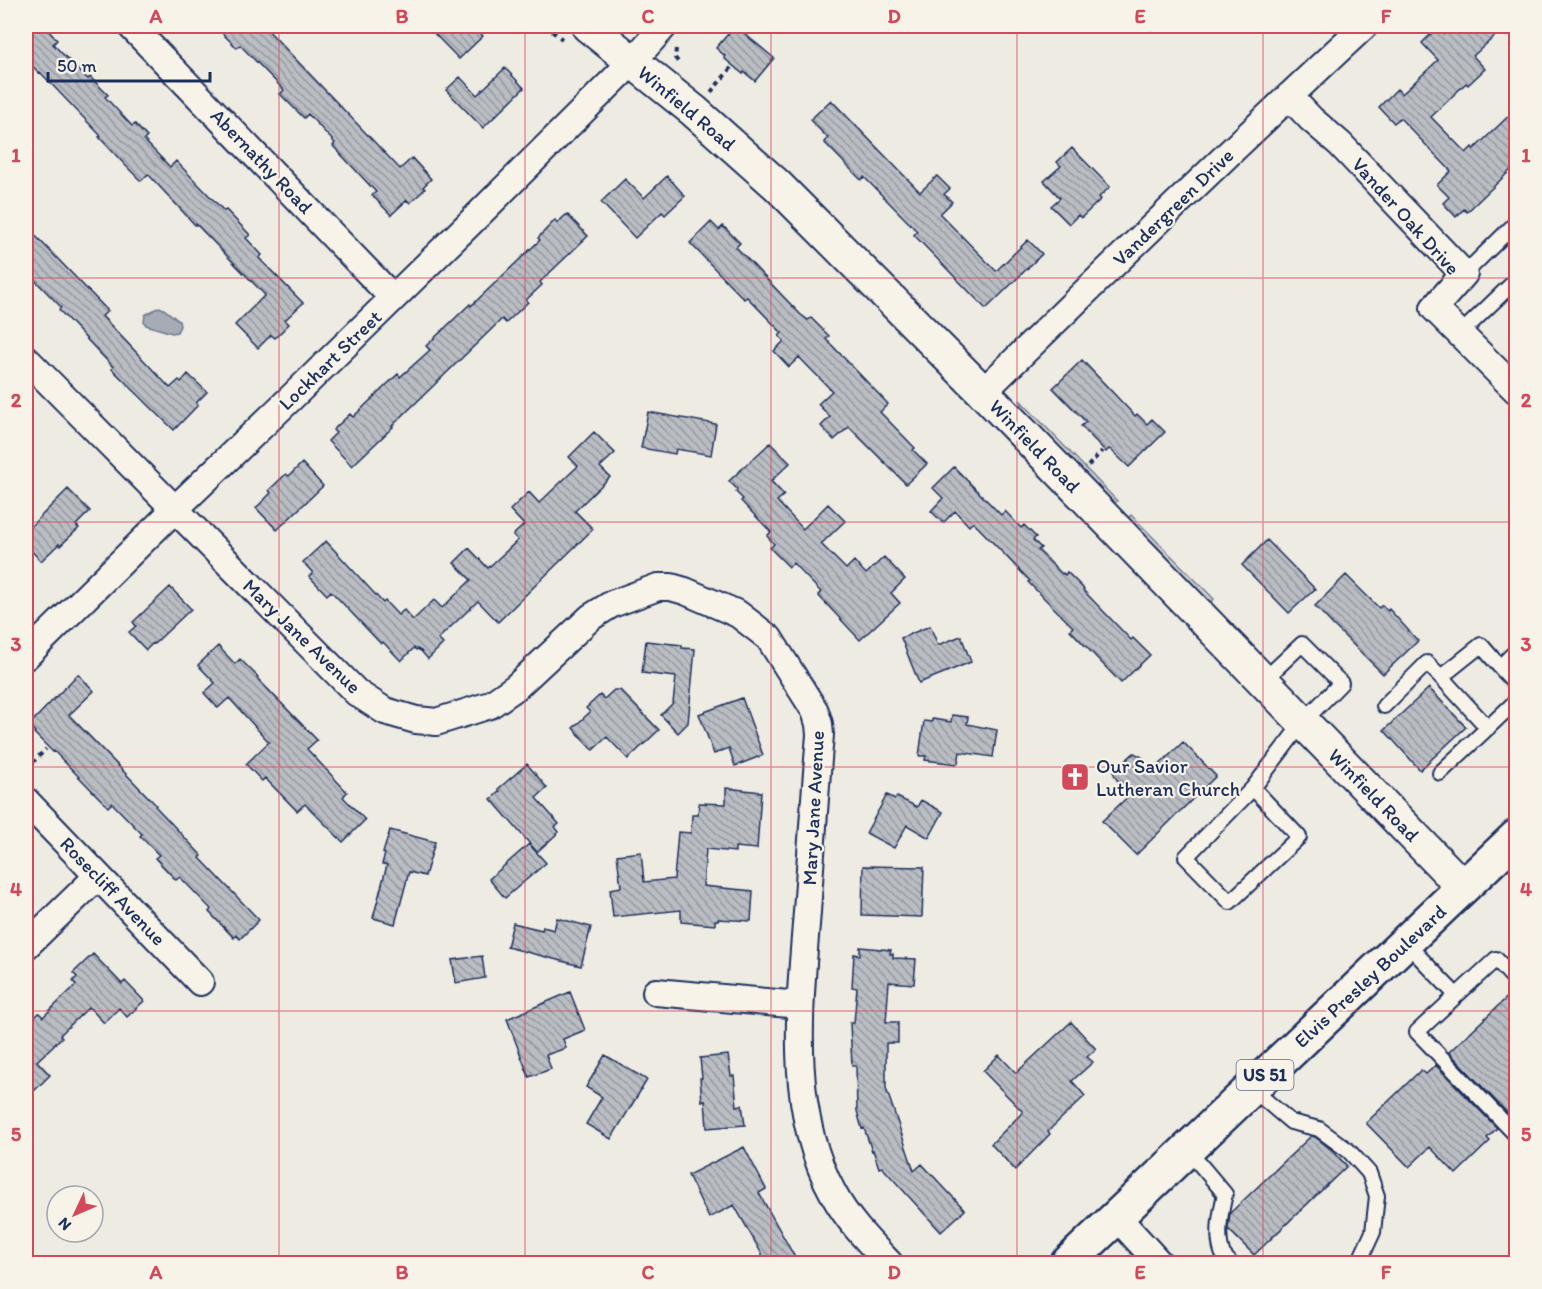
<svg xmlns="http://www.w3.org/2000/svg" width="1542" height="1289" viewBox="0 0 1542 1289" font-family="Itim,sans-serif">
<defs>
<pattern id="building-back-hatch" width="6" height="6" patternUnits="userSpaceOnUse" patternTransform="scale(1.5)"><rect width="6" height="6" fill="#babdc2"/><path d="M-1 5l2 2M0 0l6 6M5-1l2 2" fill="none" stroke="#969aa1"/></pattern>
</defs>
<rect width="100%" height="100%" fill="#eeebe2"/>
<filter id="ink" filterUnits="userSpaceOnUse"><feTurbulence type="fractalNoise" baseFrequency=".0167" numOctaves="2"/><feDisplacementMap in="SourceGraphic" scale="12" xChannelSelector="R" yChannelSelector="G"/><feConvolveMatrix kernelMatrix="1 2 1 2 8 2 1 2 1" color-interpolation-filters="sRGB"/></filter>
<g filter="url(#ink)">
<!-- green -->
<path fill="#cfcfcf" stroke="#757f96" stroke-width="1.5" d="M1020 400 1117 501 1114 504 1026 413Z
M1131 515 1214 599 1210 603 1128 518Z"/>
<!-- water -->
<path fill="#a6abb5" stroke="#6e7992" stroke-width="1.5" d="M159 307C165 308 173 317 179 321L180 326 177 332 172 333 146 325 144 322 145 315Z"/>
<!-- building -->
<path fill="url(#building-back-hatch)" stroke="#1b2f5e" stroke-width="1.5" d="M26 26H44L57 40 53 44 79 71 88 79 90 77 108 95 105 97 132 126 135 124 147 137 144 140 170 167 176 161 224 211 226 210 250 235 246 238 262 255 259 258 303 303 285 320 289 324 275 338 271 335 258 348 235 325 265 295 196 224 195 225 148 174 141 181 125 165 99 137 101 136 40 72 39 73 26 59Z
M215 26H264L400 169 412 158 431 179 423 187 425 189 410 203 407 200 391 215 372 195 376 192 333 146 335 143 308 114 304 118 280 94 284 90 240 45 237 48Z
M427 26H473L483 36 459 59Z
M735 26 774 58 755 81 744 72 743 74 724 58 725 56 716 48Z
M1453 26H1506L1473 56 1485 69 1468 85 1466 83 1431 117 1466 153 1472 147 1474 149 1516 109V165L1467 212 1464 209 1456 217 1443 203 1449 197 1437 185 1451 171 1400 118 1394 123 1379 107 1397 89 1402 94 1438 60 1422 43 1438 27 1444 34Z
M505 68 524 88 483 128 446 90 460 77 477 95Z
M831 100 920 192 937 176 950 189 944 194 952 202 940 214 996 271 1028 240 1042 254 986 309 914 235 917 231 864 177 861 180 824 142 828 138 810 120Z
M1072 148 1110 187 1099 197 1101 199 1081 218 1078 215 1069 224 1051 206 1060 198 1044 181 1061 166 1057 162Z
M667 176 685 196 665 215 662 212 635 238 601 202 625 179 644 198Z
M567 214 588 236 540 282 542 285 526 300 528 302 506 323 502 319 392 426 393 427 352 466 328 441 336 433 333 430 350 414 353 417 398 374 400 377 430 350 426 346 470 304 471 306 540 240 538 238 555 220 557 223Z
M711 222 719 230 723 226 740 243 736 247 757 269 800 314 808 320 811 318 829 336 826 339 888 404 880 412 915 448 913 450 927 464 906 484 849 427 834 440 821 426 830 417 818 404 832 391 799 357 789 367 774 351 784 341 779 336 782 333 747 297 744 299 690 243Z
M26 226 108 311 102 316 170 388 179 380 181 382 188 374 207 392 196 403 198 405 174 430 112 369 113 367 59 310 61 307 26 271Z
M1082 360 1135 416 1137 414 1147 424 1152 419 1165 432 1129 467 1111 450 1109 449 1106 452 1081 426 1086 422 1053 388Z
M648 412 716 424 711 455 676 449 675 454 641 448Z
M594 432 615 453 600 467 610 477 575 511 593 529 498 622 478 601 438 639 443 644 428 659 421 651 417 649 416 650 414 648 401 661 383 642 381 644 331 591 327 595 309 576 313 573 303 562 326 541 383 603 385 601 398 615 404 610 413 620 434 600 442 608 471 580 454 563 469 548 488 568 518 540 513 535 524 525 510 510 529 492 539 503 578 466 569 457Z
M770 443 790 463 771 481 784 495 777 501 803 529 828 504 845 521 821 544 846 569 854 561 866 574 884 557 905 579 891 593 900 603 860 640 818 595 821 592 793 563 789 567 770 548 774 544 767 536 771 532 741 501 743 499 736 492 737 489 729 481Z
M302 463 323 486 277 530 256 508 271 493 269 490 286 474 289 476Z
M954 467 1001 515 1005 511 1021 528 1024 525 1036 537 1033 540 1041 548 1038 550 1062 574 1063 573 1065 575 1067 572 1084 589 1083 590 1131 640 1133 638 1150 655 1121 683 1070 630 1073 627 1028 582 1030 581 973 522 969 526 955 511 943 523 931 511 943 498 933 488Z
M68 489 90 511 76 525 79 528 60 546 59 544 41 561 26 545V531Z
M1267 540 1315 589 1289 613 1242 565Z
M1346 575 1379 608 1382 605 1388 611 1389 609 1418 641 1383 674 1333 625 1315 606Z
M170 587 191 609 154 644 153 643 146 650 129 632 136 626 133 622Z
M930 626 938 645 961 636 971 662 919 683 901 638Z
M646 641 682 645V648L695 649 688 723 678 733 661 715 673 703 676 677 642 673Z
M218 646 235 664 240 659 258 677 257 678 317 740 307 749 347 792 343 797 365 820 343 842 305 804 297 811 265 778 262 781 246 764 269 742 229 698 218 708 204 693 215 683 198 665Z
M78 674 94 691 69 715 156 805 155 806 202 856 200 858 259 920 240 939 236 935 234 938 209 912 211 909 180 877 176 880 155 858 159 855 140 836 142 834 112 803 108 807 54 751 53 752 34 733 35 732 29 725Z
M1429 688 1466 727 1420 770 1384 730Z
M614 690H620L659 730 628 759 607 737 593 750 573 728 590 712 586 708 600 695 604 699Z
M742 698 763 755 735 766 729 748 714 754 699 714Z
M952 715 968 717 967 724 997 730 993 757 960 752 958 763 957 764 925 760 926 756H919L924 721 932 722V719L951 722Z
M1183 742 1216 776 1136 855 1102 821 1135 790 1117 780 1113 772 1134 753 1142 757 1151 773Z
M527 764 547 788 536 798 559 824 555 827 559 832 537 852 491 799 500 791 498 789Z
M726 788 761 792 757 849 735 847V852L706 849 703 886 753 891 751 921 718 919V920H715V925L681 922V910L613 917 610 889 621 887 617 855 641 852 644 882 674 879 678 832 691 833 692 815H698L699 803 726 804Z
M887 795 895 799 897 797 917 807 921 800 943 812 929 838 907 825 894 848 866 833Z
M390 830 435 842 425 876 409 872 395 924 373 918 387 865 382 864 385 854 383 853Z
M529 844 546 863 505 898 489 879Z
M863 866 924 867 922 917 862 915Z
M557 918 591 927 581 966 507 947 513 923 542 930 543 927 554 930Z
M860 947 891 950 890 954H893V958L916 959 914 984 889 982 886 1022H898V1043H886V1088L914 1171 922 1164 965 1210 941 1232 882 1167 879 1168 873 1150 872 1151 864 1128 862 1129 857 1111 856 1066H852L850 1023H854L857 988 852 987 854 954 860 955Z
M93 954 122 984 125 981 144 1001 127 1017 119 1008 104 1023 89 1007 60 1035 62 1037 37 1061 50 1075 26 1099V1025L39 1013 43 1017 76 985 73 981 77 977 73 973Z
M482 956 485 978 456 983 452 960Z
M1515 990H1516V1110L1510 1116 1449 1052Z
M570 992 585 1030 563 1039 566 1048 546 1055 551 1069 529 1077 507 1019Z
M1071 1022 1096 1049 1087 1057 1093 1062 1072 1081 1085 1096 1048 1131 1050 1134 1015 1170 991 1144 1023 1112 983 1071 999 1055 1016 1073Z
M605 1055 647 1080 611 1139 586 1124 602 1097 586 1087Z
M728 1055 731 1076H734L737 1106 742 1105 745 1125 707 1128 705 1100 702 1101 700 1078H702L700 1058Z
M1436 1065 1497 1128 1487 1138 1490 1141 1456 1174 1430 1147 1409 1167 1366 1123 1421 1070 1426 1074Z
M1311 1136 1315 1137 1332 1150 1347 1166 1254 1255 1228 1229 1230 1213Z
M744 1147 766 1189 759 1193 798 1263H767L734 1205 709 1218 688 1175Z"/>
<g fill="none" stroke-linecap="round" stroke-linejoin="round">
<!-- service casing -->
<g stroke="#1b2f5e" stroke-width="18">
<path id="service" d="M1464 274 1516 223
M1460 334 1516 280
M1516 651 1500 667 1516 684
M1441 677 1488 728
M1384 706 1427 663 1441 677 1481 645 1500 667
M1440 773 1516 701
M1253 788 1186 857 1230 902 1299 837 1253 788 1303 722 1341 683 1302 644 1263 681
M1405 942 1456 995
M1516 981 1496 959 1417 1032 1516 1135
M1251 1088 1291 1122 1319 1129 1349 1151 1369 1173 1377 1196 1373 1232 1361 1258 1354 1264
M1187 1149 1225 1194C1221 1211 1216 1234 1222 1252 1223 1256 1228 1260 1231 1264"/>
</g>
<!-- minor casing -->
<g stroke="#1b2f5e" stroke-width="30">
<path id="minor" d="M131 26 393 298
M1289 96 1311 119 1340 144 1464 274 1434 308 1516 390
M26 359 357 693 385 711 416 720 427 721 436 722 490 705 516 687 591 617 612 604 658 587H671L685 591 738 614 769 638 815 711 819 724 820 735C815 794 811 853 807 912 800 1003 787 1110 833 1193 847 1220 869 1242 890 1264
M983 392C1109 268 1235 146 1364 26
M26 656 174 510 292 397 468 225 632 62 664 26
M26 801 200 982
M26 946 98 876
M656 992 800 1005
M1116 1216 1160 1264"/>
</g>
<!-- tertiary casing -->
<g stroke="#1b2f5e" stroke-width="36">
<path id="tertiary" d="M588 26 694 111 777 185 983 392 1463 887"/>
</g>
<!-- primary casing -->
<g stroke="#1b2f5e" stroke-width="38">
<path id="primary" d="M1067 1264 1516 837"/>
</g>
<!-- path -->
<path stroke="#1b2f5e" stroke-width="4" stroke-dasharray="4.5 4.5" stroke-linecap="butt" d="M545 26 562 39
M687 33 693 26
M676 49 675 58 680 64
M711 92 732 67
M1088 466 1102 451
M26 769 46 749"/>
<!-- service -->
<use href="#service" stroke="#f7f3e8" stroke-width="14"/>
<!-- minor -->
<use href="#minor" stroke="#f7f3e8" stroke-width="26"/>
<!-- tertiary -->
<use href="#tertiary" stroke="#f7f3e8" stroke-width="32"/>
<!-- primary -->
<use href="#primary" stroke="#f7f3e8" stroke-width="33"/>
</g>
</g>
<!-- grid -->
<path fill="none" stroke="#d1495b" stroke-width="1.5" stroke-opacity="0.55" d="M279 26V1264M525 26V1264M771 26V1264M1017 26V1264M1263 26V1264M26 278H1516M26 522H1516M26 767H1516M26 1011H1516"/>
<!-- icons -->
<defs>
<g id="church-square" transform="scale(1.5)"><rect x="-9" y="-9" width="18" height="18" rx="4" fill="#d1495b" stroke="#f7f3e8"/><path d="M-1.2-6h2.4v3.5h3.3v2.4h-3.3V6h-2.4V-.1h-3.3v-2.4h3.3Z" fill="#fff"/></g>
</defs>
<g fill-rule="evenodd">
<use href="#church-square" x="1075" y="777"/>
</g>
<g text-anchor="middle" stroke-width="4.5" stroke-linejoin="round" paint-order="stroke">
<!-- shield labels -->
<rect fill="#f7f3e8" stroke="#5d6a87" stroke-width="1.5" x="1236.5" y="1060" width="57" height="30" rx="4.5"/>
<g font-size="18" font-weight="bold" fill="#1b2f5e">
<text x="1265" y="1081">US 51</text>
</g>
<!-- street labels -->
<g font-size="20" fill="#1b2f5e" stroke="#f7f3e8">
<text transform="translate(687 108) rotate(40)" y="7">Winfield Road</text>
<text transform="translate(262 161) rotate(46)" y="7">Abernathy Road</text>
<text transform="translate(1173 207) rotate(-44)" y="7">Vandergreen Drive</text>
<text transform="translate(1406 216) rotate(48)" y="7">Vander Oak Drive</text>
<text transform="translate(330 360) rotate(-44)" y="7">Lockhart Street</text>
<text transform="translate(1035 446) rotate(46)" y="7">Winfield Road</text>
<text transform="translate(302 636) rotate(44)" y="7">Mary Jane Avenue</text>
<text transform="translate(1374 795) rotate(46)" y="7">Winfield Road</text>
<text transform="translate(813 808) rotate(-87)" y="7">Mary Jane Avenue</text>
<text transform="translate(113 891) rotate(46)" y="7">Rosecliff Avenue</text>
<text transform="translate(1370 976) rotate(-43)" y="7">Elvis Presley Boulevard</text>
</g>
<!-- poi labels -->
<g font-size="20" fill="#1b2f5e" stroke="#f7f3e8" text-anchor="start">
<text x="1096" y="773">Our Savior<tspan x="1096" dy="23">Lutheran Church</tspan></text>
</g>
</g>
<!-- margin -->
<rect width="1542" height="1289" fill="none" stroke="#f7f3e8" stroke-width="66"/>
<!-- north arrow -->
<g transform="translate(75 1214) rotate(226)"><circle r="28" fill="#f7f3e8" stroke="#9fa5b1" stroke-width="1.5"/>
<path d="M0-4.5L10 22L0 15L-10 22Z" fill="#d1495b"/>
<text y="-9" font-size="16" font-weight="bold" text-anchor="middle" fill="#1b2f5e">N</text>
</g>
<!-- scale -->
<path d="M48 72v9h162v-9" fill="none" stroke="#1b2f5e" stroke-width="3"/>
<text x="57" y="72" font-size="18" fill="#1b2f5e" stroke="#f7f3e8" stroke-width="4.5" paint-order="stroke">50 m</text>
<rect x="33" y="33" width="1476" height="1223" fill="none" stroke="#d1495b" stroke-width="2"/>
<g font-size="20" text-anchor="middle" font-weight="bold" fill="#d1495b">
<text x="156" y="23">A</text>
<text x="402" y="23">B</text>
<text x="648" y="23">C</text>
<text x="894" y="23">D</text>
<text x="1140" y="23">E</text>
<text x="1386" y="23">F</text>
<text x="16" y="162">1</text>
<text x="1526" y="162">1</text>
<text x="16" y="407">2</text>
<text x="1526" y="407">2</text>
<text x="16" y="651">3</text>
<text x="1526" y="651">3</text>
<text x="16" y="896">4</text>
<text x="1526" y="896">4</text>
<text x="16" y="1141">5</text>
<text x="1526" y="1141">5</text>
<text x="156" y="1279">A</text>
<text x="402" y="1279">B</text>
<text x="648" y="1279">C</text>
<text x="894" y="1279">D</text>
<text x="1140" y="1279">E</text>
<text x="1386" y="1279">F</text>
</g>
</svg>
